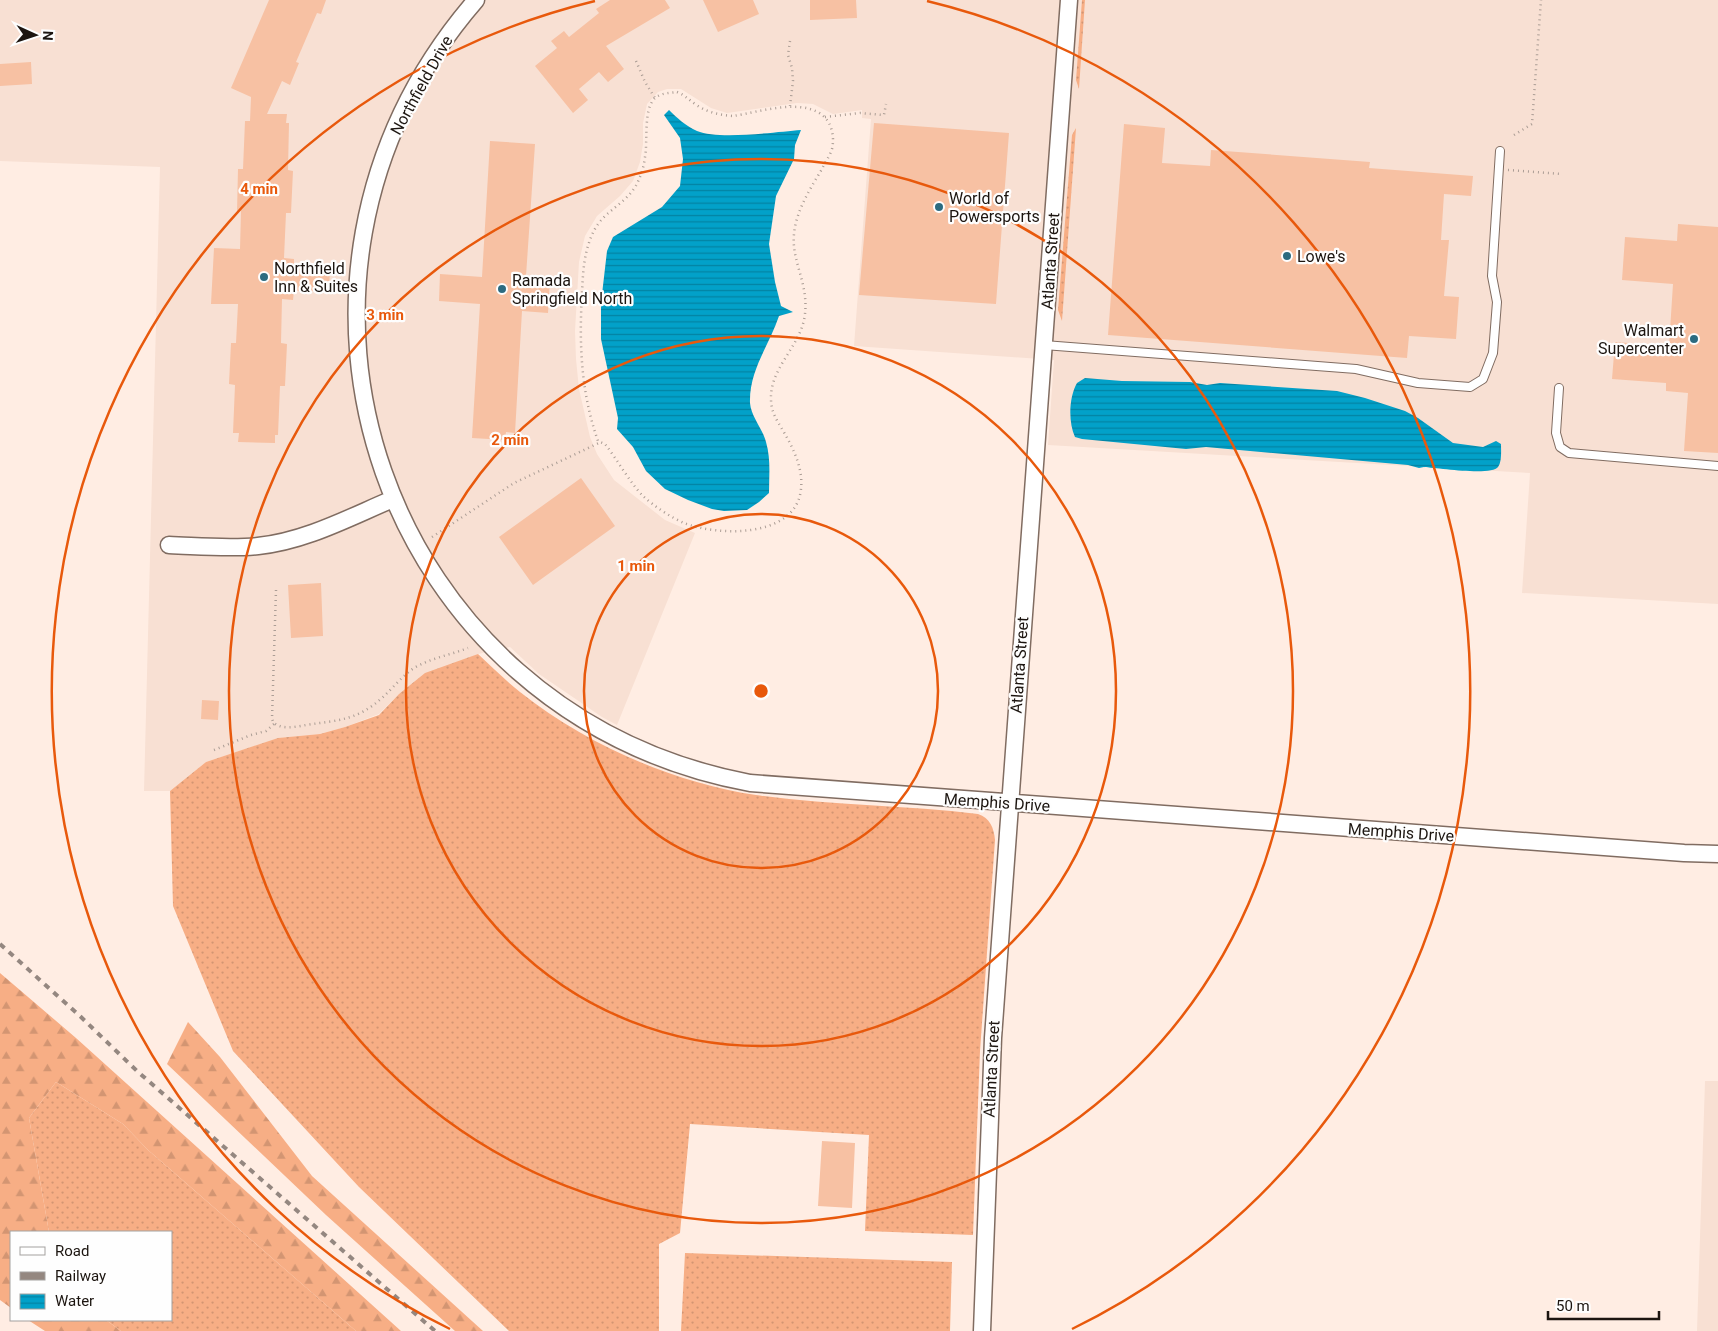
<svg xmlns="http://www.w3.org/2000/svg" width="1718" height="1331" viewBox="0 0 1718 1331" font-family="Roboto,sans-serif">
<defs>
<pattern id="grass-dots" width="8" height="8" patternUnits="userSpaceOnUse" patternTransform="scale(1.25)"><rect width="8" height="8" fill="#f7ae85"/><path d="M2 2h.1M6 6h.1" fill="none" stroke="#d39572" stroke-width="1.8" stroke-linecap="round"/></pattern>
<pattern id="forest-firs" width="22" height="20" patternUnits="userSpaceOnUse" patternTransform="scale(1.25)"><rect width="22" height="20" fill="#f7ae85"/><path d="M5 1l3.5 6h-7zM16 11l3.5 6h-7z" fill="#d39572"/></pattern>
<pattern id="water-rules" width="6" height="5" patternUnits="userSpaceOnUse" patternTransform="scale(1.25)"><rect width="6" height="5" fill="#02a1c9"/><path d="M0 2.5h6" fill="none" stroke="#0382a2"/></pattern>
</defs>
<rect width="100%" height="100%" fill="#ffede3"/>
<!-- built -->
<path fill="#f8e0d3" d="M0 0H1718V604L1522 593 1530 473 1048 445 1054 360 854 346 871 119 862 118V110L833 114 813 104 797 103 727 113 711 108 681 89H667L658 92 647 104 643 123V144L640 162 633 181 620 196 597 216 585 236 579 262 575 331 576 359 579 389 590 437 597 454 614 480 665 520 695 533 617 725 602 717 539 674 510 647 478 654 399 694 379 714 345 727 320 734 279 738 206 762 170 791H144L160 167 0 161Z
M1705 1081H1718V1331H1697Z"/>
<!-- grass -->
<path fill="url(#grass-dots)" d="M1082 0H1085L1079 89 1076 80Z
M1076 128 1062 321 1058 310 1072 135Z
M478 654C492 667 505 680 520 692 585 744 674 783 756 795 830 806 905 805 978 814 990 818 994 828 995 840L980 1051 973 1235 865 1231 869 1135 690 1124 680 1233 659 1244V1331H509L359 1187 233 1051 173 906 170 791 206 762 278 738 320 734 345 727 379 715 399 694 425 673Z
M56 1082 123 1124 148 1150 356 1331H121L106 1320H171V1232H49L29 1118Z
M685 1253 952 1262 950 1331H681Z"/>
<!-- forest -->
<path fill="url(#forest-firs)" d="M0 973 76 1038 401 1331H356L148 1150 123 1124 56 1082 29 1118 49 1232H11V1308L0 1300Z
M188 1022 220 1057 312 1176 483 1331H455L326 1215 167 1064Z
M28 1320H106L121 1331H45Z"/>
<!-- water -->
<path fill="url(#water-rules)" d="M669 110C677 118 686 126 697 131 719 140 775 132 801 130L795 145 794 159 776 196 769 244 775 282 781 306 793 312 779 316C769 346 749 370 750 403 751 417 763 429 766 442 771 459 769 476 769 493L759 502 747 510 724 511 712 509 688 500 665 489 646 471 633 447 617 429 618 418 601 339V303L607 251 613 237 662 207 680 186 683 159 680 138 664 115Z
M1085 378 1122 381 1190 382 1207 385 1220 383 1337 391 1365 398 1405 411 1418 418 1453 443 1483 447 1496 441 1501 444C1501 450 1502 462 1498 467 1492 476 1437 468 1424 467L1419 468 1408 465 1206 447 1186 449 1082 439 1075 437C1068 422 1069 397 1077 383Z"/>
<!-- building -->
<path fill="#f7c1a3" d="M269 0H326L321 14 317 13 296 62 299 63 290 85 282 81 267 114H287L286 123H289L288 170 293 171 291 213H286L284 258 294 259V267L330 268 329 291H294L293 300 282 299 281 343 287 344 285 386H280L278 435H275V443L238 442 239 433H233L235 385 229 384 231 343H236L238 304H211L214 248 240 249 241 211 237 212 238 169H243L245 121H250L251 97 231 88Z
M610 0H665L670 8 606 46 624 69 608 82 599 72 579 89 588 100 573 113 535 66 557 48 551 41 564 31 569 37 599 13 596 9Z
M703 0H753L759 14 718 32Z
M810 0H856L857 18 810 20Z
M31 62 32 84 0 86V64Z
M874 123 1009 133 996 304 859 295Z
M1124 124 1165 128 1162 163 1210 166 1211 150 1370 162 1369 168 1473 176 1471 196 1444 194 1441 240H1449L1444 296 1459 297 1456 339 1409 336 1407 358 1108 335Z
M490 141 535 144 526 276 550 278 548 313 522 311 515 433 506 432 505 440 472 438 480 304 439 301 440 274 482 277Z
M1678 224 1718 227V453L1684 451 1688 393 1666 391V383L1612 379 1615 342 1669 346 1673 284 1622 280 1625 237 1677 241Z
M581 478 615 526 533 585 499 537Z
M321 583 323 636 291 638 288 585Z
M202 700 219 701 218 720 201 719Z
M822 1141 855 1143 852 1208 818 1206Z"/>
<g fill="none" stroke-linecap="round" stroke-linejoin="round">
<!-- lane casing -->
<g stroke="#806c61" stroke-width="10">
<path id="lane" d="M1044 345 1356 369 1418 383 1470 387 1483 379 1493 353 1497 302 1492 276 1500 151
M1559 388 1556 433 1560 447 1569 453 1718 466"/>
</g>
<!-- street casing -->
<g stroke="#806c61" stroke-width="19">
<path id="street" d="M476 0C231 283 383 714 750 783L1684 853 1718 854
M169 545C198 546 229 549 258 546 306 541 350 517 393 499
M982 1331 993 1038 1069 0"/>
</g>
<!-- path -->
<path stroke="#ab9d95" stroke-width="2.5" stroke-dasharray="1 4" stroke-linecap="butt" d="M790 41 788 55 792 68 793 81 790 106
M636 61 645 82 655 98
M677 92C685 95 690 101 698 106 709 113 721 115 733 116 760 112 812 94 829 123 833 131 834 140 832 149 830 156 825 162 822 169 810 189 796 211 794 234 791 263 811 286 804 320 798 348 770 369 771 399 771 413 778 422 785 434 795 452 805 473 800 495 790 538 717 536 684 523 670 517 654 506 643 496 630 483 617 459 605 444L598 441C581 393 579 344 582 294 583 270 584 248 596 227 607 209 631 201 639 179 642 173 644 165 645 157 648 142 643 109 655 98 661 93 669 93 677 92Z
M825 117 860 113 884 115 886 104
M1514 135 1532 124 1541 0
M1508 170 1562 174
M432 537 514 483 601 442
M276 590 272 718 273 722C281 730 295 727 306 725 338 720 357 721 383 697 393 688 402 676 414 668 431 658 450 655 468 648
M214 750 251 735 266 731 274 724"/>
<!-- lane -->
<use href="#lane" stroke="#fff" stroke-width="8"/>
<!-- street -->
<use href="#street" stroke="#fff" stroke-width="16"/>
<!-- rail -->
<path stroke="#948780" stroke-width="4" stroke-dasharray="6 6" stroke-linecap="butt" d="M0 944 81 1017 137 1071 435 1331"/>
</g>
<!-- distance rings -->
<g fill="none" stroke="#e8590c" stroke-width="2.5">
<circle cx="761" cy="691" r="177"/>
<circle cx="761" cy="691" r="355"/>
<circle cx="761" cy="691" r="532"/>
<path d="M450 1329A710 710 0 0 1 595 1M927 1A710 710 0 0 1 1072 1329"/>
</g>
<!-- markers -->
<g fill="#2c6b80" stroke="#fefefe" stroke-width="2">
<circle cx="939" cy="207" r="5"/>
<circle cx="1287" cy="256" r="5"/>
<circle cx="264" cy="277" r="5"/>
<circle cx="502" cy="289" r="5"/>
<circle cx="1694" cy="339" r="5"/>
</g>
<g text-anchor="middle" stroke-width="4.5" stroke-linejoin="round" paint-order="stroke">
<!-- street labels -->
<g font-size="16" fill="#1c1510" stroke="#fefefe">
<text transform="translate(421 85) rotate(-61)" y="6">Northfield Drive</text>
<text transform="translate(1050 261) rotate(-86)" y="6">Atlanta Street</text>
<text transform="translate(1019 665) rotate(-86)" y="6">Atlanta Street</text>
<text transform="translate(997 802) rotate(4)" y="6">Memphis Drive</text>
<text transform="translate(1401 832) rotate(4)" y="6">Memphis Drive</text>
<text transform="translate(991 1069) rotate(-87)" y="6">Atlanta Street</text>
</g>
<!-- poi labels -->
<g font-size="16" fill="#1c1510" stroke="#fefefe" text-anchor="start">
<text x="949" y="204">World of<tspan x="949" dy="18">Powersports</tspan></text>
<text x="1297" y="262">Lowe's</text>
<text x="274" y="274">Northfield<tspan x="274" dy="18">Inn &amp; Suites</tspan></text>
<text x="512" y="286">Ramada<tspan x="512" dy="18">Springfield North</tspan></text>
<text x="1684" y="336" text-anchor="end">Walmart<tspan x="1684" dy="18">Supercenter</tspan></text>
</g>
</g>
<circle cx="761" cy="691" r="8" fill="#e8590c" stroke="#fefefe" stroke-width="2.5"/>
<g font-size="15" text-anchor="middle" font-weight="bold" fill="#e8590c" stroke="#fefefe" stroke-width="4.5" stroke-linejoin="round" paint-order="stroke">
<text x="259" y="194">4 min</text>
<text x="385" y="320">3 min</text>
<text x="510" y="445">2 min</text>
<text x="636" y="571">1 min</text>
</g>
<!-- legend -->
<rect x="10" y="1231" width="162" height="90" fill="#fefefe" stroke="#a4a19f"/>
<rect x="20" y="1247" width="25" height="8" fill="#ffffff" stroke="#a4a19f"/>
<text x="55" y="1256" font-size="15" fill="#1c1510">Road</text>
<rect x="20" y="1272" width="25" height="8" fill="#948780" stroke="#a4a19f"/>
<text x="55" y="1281" font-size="15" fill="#1c1510">Railway</text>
<rect x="20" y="1294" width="25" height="15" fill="url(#water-rules)" stroke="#a4a19f"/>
<text x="55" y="1306" font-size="15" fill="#1c1510">Water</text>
<!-- north arrow -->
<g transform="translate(35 35) rotate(93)" stroke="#fefefe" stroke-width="4" paint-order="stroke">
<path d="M0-4L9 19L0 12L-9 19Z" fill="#1c1510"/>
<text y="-8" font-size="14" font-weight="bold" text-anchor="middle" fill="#1c1510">N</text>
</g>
<!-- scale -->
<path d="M1548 1311v8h111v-8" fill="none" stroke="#1c1510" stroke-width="2.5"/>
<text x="1556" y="1311" font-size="15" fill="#1c1510" stroke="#fefefe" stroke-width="4" paint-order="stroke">50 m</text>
</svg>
